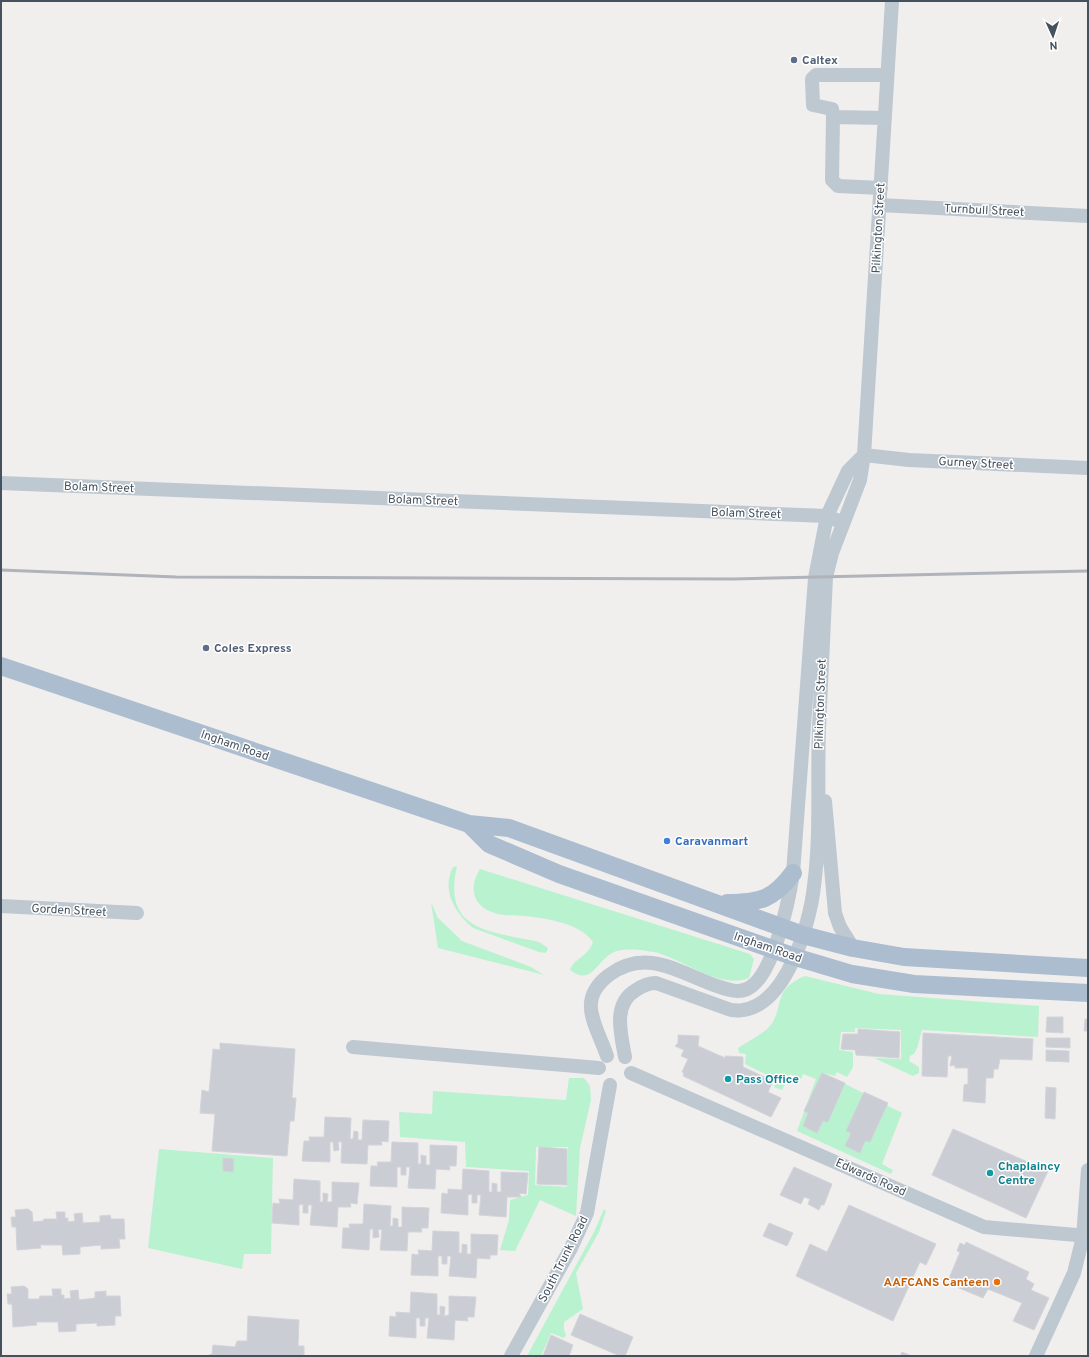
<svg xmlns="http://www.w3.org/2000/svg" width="1089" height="1357" viewBox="0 0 1089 1357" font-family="Overpass,sans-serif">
<rect width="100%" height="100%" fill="#f1eeee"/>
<!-- green -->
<path fill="#b9f2cf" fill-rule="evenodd" d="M457 866C442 932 490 931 539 942L548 948 547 951 545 953 539 952 473 928C455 913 441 890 453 867Z
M480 869 750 954 754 959 749 978C724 988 695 968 671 958 666 956 660 953 654 952 641 950 623 947 612 953 595 963 592 986 570 970 574 958 588 957 593 942 580 923 548 919 526 916 517 915 507 916 498 914 474 908 467 890 480 869Z
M431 902 438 918 462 941 531 967 544 975 438 948Z
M805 976 879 994 1039 1006 1038 1037 922 1030C919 1039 919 1046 914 1054L910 1056 909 1061 919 1067V1073L913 1076 874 1058 901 1059V1030L855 1028V1032H841L839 1050 853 1052V1067L847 1077 837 1072 835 1076 824 1073 902 1113 882 1164 893 1170 891 1174 797 1131 816 1079 803 1074 801 1079 790 1074 782 1090 774 1087 777 1080 745 1064 746 1054 739 1053 738 1048C747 1042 759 1036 767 1029 787 1009 769 991 805 976Z
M569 1078H584L590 1086 591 1100 580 1148 576 1216 540 1200 515 1251 500 1250 509 1220 510 1200 528 1195 529 1171 466 1167 465 1142 400 1137 399 1112 432 1114 433 1091 566 1100ZM536 1147H568L567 1187 535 1185Z
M159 1149 273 1158 271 1254H244L242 1269 148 1248Z
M604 1209 606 1211 599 1232 576 1273 583 1309 564 1322V1330L566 1335 564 1338 551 1333 541 1356H527L594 1232Z"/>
<!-- building -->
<path fill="#cacdd3" stroke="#d2d4da" d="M1047 1017H1063V1033L1046 1032Z
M1085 1019H1088V1031H1084Z
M858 1029 900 1032 899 1058 856 1055 855 1050 841 1049 843 1034H858Z
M923 1033 1033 1039 1032 1060 1000 1059 998 1069H994L993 1078H986L985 1103 963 1101 964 1085 968 1084V1068H955V1065L950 1066 952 1056H948L947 1077 922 1076Z
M678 1035 699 1036 698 1046 725 1058V1056L743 1057V1067L773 1081 768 1092 781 1098 771 1117 683 1076 684 1073 682 1072 688 1059 681 1056 684 1050 675 1046 678 1043Z
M1046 1038H1070V1048L1046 1047Z
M220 1043 295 1049 292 1098H296L294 1121H290L287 1156 212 1151 215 1114 200 1113 202 1090 209 1092 213 1049 220 1050Z
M1046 1050 1069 1051V1062L1046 1061Z
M822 1073 845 1083 828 1122 823 1121 817 1133 803 1126 808 1113 804 1111Z
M1046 1087 1056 1088 1055 1119 1045 1118Z
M864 1092 888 1103 870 1142 865 1141 860 1153 845 1146 851 1133 846 1131Z
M325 1117 351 1118 350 1139H353L354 1131 358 1132V1140H362L363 1120 389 1121 388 1142 381 1141 382 1145H368L367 1164 341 1163 342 1142H338L339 1150 334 1151 333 1142H330V1162L302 1161 304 1141H310L309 1137H324Z
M953 1129 1048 1171 1026 1218 932 1175Z
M392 1142 418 1143V1164H421V1155L426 1156V1165H430V1145L457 1146 456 1166H449L450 1170 436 1169 435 1189 408 1188 410 1167H406V1175H401V1167H397V1187L370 1186 371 1166H378L377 1162H391Z
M539 1147 567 1149V1185L537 1184Z
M223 1158 234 1159 233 1172 223 1171Z
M794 1167 832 1184 824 1205H821L819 1210 808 1204 810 1199 804 1197 801 1204 780 1195Z
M463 1169 489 1171V1192H492V1183L497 1184V1192H501V1172L528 1173 526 1194 519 1193 521 1197H507L506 1217 479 1215 481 1195H477V1203H472V1194L468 1195V1215L441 1213 442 1193 448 1194V1189L462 1190Z
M294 1179 320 1181V1202H323V1193L328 1194 327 1202H332V1182L359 1183 357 1204 350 1203 351 1207H338L337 1227 310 1225 312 1205H308V1213H303V1204L299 1205V1225L272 1223 273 1203 280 1204 279 1199 293 1200Z
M364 1204 391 1206 390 1226H393V1218L398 1219V1227H402V1207L429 1208 428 1228H421L422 1232H408L407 1251 380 1250 382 1230 378 1229 379 1237 373 1238V1229H370L369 1250 342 1248 343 1228H350L349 1224H363Z
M849 1205 936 1244 926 1265 920 1262 893 1321 796 1276 810 1244 827 1252Z
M28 1209 32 1212 33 1222 43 1221 44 1219H57L56 1212H65V1218H68V1222L75 1221 74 1214 82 1213 83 1223 100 1222V1216L110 1215 111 1219H124L125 1239H119L120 1248 101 1249V1245L80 1247V1254L63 1255 62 1245H40L41 1248 17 1250 16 1227H12L11 1217H16L15 1210Z
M769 1223 793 1233 787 1246 763 1236Z
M433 1231 459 1232V1253H462V1244L467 1245V1254H471V1234L498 1235 497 1255H490V1259L477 1258 476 1278 449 1276 451 1256H447V1264H442V1256H438V1276L411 1275 412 1254 419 1255 418 1250 432 1251Z
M966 1242 1029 1272 1026 1279 1034 1284 1031 1290 1049 1298 1034 1330 1013 1321 1022 1303 988 1289 983 1298 947 1283 960 1252 957 1251 960 1243 965 1245Z
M24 1286 28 1289V1299H39L40 1296H53L52 1289H61V1295H64V1299L71 1298 70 1291 78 1290 79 1300 95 1298V1292L106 1291V1296H120L121 1316H115V1325L97 1326V1323L76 1324V1331L59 1332 58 1322H36L37 1325 13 1327 12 1304H8L7 1294H12L11 1287Z
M411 1292 437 1294V1315H440V1306L445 1307 444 1316 449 1315V1296L476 1297 474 1317H467L468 1321 455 1320 454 1340 427 1338 429 1318H425V1326H420V1318H416V1338L389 1336 390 1316 396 1317V1312L410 1313Z
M580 1314 633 1337 625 1356H620L571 1335Z
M248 1316 299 1320 298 1346H304V1356H206L212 1354 213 1345 235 1347 237 1341H247Z
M551 1335 573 1345 569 1356H543Z
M902 1352 912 1356H900Z"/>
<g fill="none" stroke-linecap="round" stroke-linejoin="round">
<!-- minor -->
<path stroke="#bdc8d1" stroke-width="14" d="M833 117 832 109 813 105 812 79 816 75H887
M881 188 838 186 832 180 833 117 885 118
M880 205 1088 216
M864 455 909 460 1088 468
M1 483 827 516 843 523
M825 801 835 913 840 927 853 948
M1 906 137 913
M353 1047 599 1068
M607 1056C596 1024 576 1000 609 975 648 946 682 975 720 987 729 990 738 993 747 989 773 978 789 900 793 873L815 578 827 516 848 471 864 455
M625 1057C621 1034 612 1004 636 990 642 986 648 983 656 983L731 1010C735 1010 739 1011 743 1010 787 1004 810 923 814 886 821 834 817 781 819 728 821 678 824 628 826 577L832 553 860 480 864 455 892 1
M631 1073 984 1227 1088 1236
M511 1356 571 1248 587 1213 610 1085
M1036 1356 1074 1273 1083 1237 1088 1170"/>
<!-- major -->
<path stroke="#acbdcf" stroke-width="18" d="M1 666 469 824 509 828 803 935 853 948 904 957 1088 968
M469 824 489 844 559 874 795 957 852 974 914 984 1088 993
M727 903C759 903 773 900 793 873"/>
<!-- rail -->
<path stroke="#b0b3b9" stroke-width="3" d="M1 570 176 577 733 579 1088 571"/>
</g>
<!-- markers -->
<g fill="#5c6f8a" stroke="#fff" stroke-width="1.5">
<circle cx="794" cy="60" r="4"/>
<circle cx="206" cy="648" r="4"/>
</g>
<circle fill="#3f7fe0" stroke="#fff" stroke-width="1.5" cx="667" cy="841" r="4"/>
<g fill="#0f9aa8" stroke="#fff" stroke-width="1.5">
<circle cx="728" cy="1079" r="4"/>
<circle cx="990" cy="1173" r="4"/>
</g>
<circle fill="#e8710a" stroke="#fff" stroke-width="1.5" cx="997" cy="1282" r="4"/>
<g text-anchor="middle" stroke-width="3" stroke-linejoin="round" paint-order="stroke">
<!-- service labels -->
<g font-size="12" font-weight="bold" fill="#4e5e75" stroke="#fff" text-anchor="start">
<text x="802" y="64">Caltex</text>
<text x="214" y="652">Coles Express</text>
</g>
<!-- street labels -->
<g font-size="12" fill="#45515d" stroke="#fff">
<text transform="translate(984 210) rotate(3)" y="4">Turnbull Street</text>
<text transform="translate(878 228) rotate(-87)" y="4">Pilkington Street</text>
<text transform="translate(976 463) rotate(3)" y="4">Gurney Street</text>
<text transform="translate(99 487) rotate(2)" y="4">Bolam Street</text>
<text transform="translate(423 500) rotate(2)" y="4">Bolam Street</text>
<text transform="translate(746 513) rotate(2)" y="4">Bolam Street</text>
<text transform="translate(820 704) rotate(-88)" y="4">Pilkington Street</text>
<text transform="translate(235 745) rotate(19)" y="4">Ingham Road</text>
<text transform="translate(69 910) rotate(3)" y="4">Gorden Street</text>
<text transform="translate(768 947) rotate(19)" y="4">Ingham Road</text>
<text transform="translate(871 1177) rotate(24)" y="4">Edwards Road</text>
<text transform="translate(563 1259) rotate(-63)" y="4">South Trunk Road</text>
</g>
<!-- shop labels -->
<g font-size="12" font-weight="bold" fill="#366cbe" stroke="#fff" text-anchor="start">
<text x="675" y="845">Caravanmart</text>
</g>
<!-- culture labels -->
<g font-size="12" font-weight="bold" fill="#0d838f" stroke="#fff" text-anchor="start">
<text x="736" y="1083">Pass Office</text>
<text x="998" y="1170">Chaplaincy<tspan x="998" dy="14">Centre</tspan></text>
</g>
<!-- food labels -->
<g font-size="12" font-weight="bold" fill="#c56008" stroke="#fff" text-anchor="end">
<text x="989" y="1286">AAFCANS Canteen</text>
</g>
</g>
<!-- border -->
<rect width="1089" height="1357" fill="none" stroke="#45515d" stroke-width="4"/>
<!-- north arrow -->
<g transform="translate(1053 36) rotate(177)" stroke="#ffffff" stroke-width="3" paint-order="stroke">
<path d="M0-3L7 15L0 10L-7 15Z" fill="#45515d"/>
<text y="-6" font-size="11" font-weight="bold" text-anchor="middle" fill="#45515d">N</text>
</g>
</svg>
